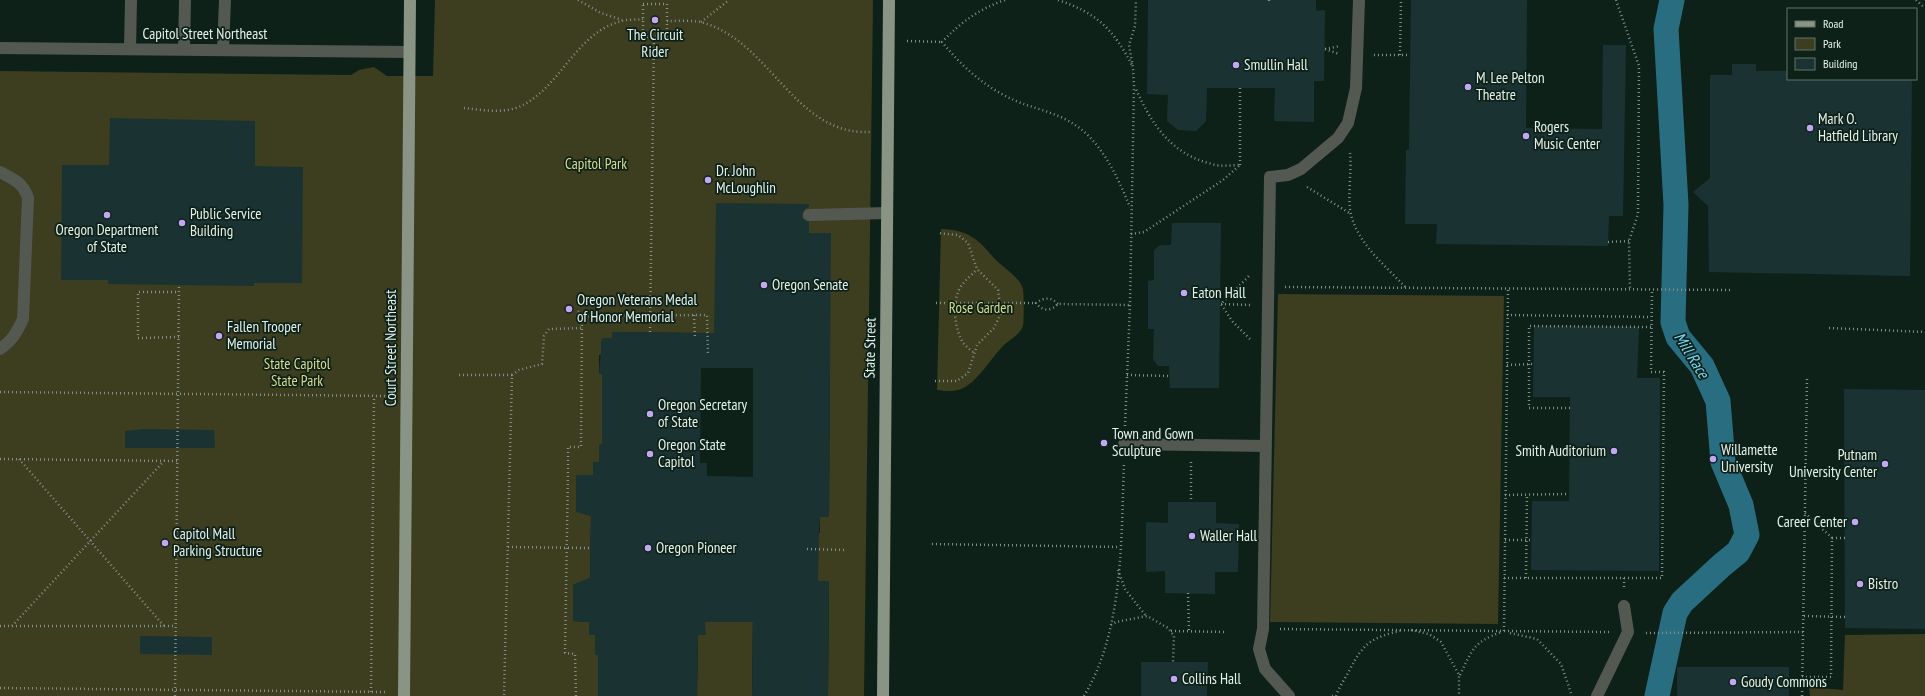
<svg xmlns="http://www.w3.org/2000/svg" width="1925" height="696" viewBox="0 0 1925 696" font-family="'PT Sans Narrow',sans-serif">
<rect width="100%" height="100%" fill="#0d2119"/>
<!-- green -->
<path fill="#3d3d20" d="M435 0H873L864 696H828L829 581H818V566L807 533H820V517H829L830 350 714 355 688 333 612 332V338H602L601 355H599V374H602V444L599 462H593V475H576V511L591 516 590 578 573 585V621L589 622V635H595V655H598V696H0V71L351 75 359 70 374 67 387 76H433Z
M941 229C968 230 977 238 994 258 1003 268 1019 276 1023 289 1024 295 1024 321 1023 326 1020 335 1010 339 1004 345 991 358 977 383 961 389 953 392 946 391 937 390Z
M1278 294 1504 296 1498 624 1270 622Z
M722 615H753L752 696H697L698 635H705V622H722Z
M1925 634V696H1810L1809 687 1843 690 1845 635Z"/>
<g fill="none" stroke-linecap="round" stroke-linejoin="round">
<!-- canal -->
<path stroke="#296e80" stroke-width="25" d="M1657 696 1675 613 1682 602 1722 565 1738 552 1747 535 1741 505 1723 462 1718 401 1702 366 1678 337 1673 322 1676 205 1666 29 1672 0"/>
</g>
<!-- building -->
<path fill="#1a3332" fill-rule="evenodd" d="M1148 0H1316V11L1325 10 1324 81H1314V122L1274 121 1275 88H1207L1206 121 1196 131 1178 130 1167 121 1168 95 1147 94Z
M1411 0H1527L1526 128 1602 129 1603 45H1626L1623 216H1609L1608 246 1436 244 1437 224H1405L1406 150H1409Z
M1732 64H1756V71H1788V79H1912L1910 276 1709 272 1708 206 1693 192 1710 178V75H1732Z
M110 118 255 121V166L303 167 302 283H254V286L179 285 108 284V280H61L62 165H109Z
M716 203 809 204V207L805 209 802 215 803 219 809 222V233H831L829 517H820L819 534 818 581H829L828 696H752L753 622H705L706 635H698L697 696H598V655H595V635H589V622L573 621V585L590 578 591 516 576 512V475H593V462H599V445L602 444V374H599L602 338H612V332L714 333ZM701 368H753V477L707 476V463H700Z
M1172 223H1221L1219 388H1170L1169 366H1158L1153 359 1154 329H1148V281L1154 280V250L1160 245H1171Z
M1534 326 1639 327 1637 378H1660L1659 571 1531 570 1532 501H1569L1570 397H1533Z
M1844 389 1925 390V629L1845 628Z
M143 429 214 430 215 448H125V431Z
M1168 502H1216V523L1239 524 1238 572H1215V594L1165 593V571L1146 572V522L1168 523Z
M140 636 212 637V655L140 654Z
M1141 662H1208L1207 696H1141Z
M1677 667H1789V696H1677Z"/>
<g fill="none" stroke-linecap="round" stroke-linejoin="round">
<!-- path -->
<path stroke="#809089" stroke-width="2.5" stroke-dasharray="1 3" stroke-linecap="butt" d="M578 0 601 13 622 20
M1005 0C979 9 961 22 942 42 964 69 988 90 1021 103 1037 109 1056 113 1072 123 1101 140 1117 176 1130 207
M1058 0C1097 13 1113 29 1132 65
M1269 0V1
M1616 0 1639 66 1638 214 1629 241 1630 290
M1916 0 1925 8
M643 4H667V37H643Z
M667 21C677 21 690 20 700 22 764 37 789 120 852 131 857 132 864 132 870 132
M701 22 729 0
M907 41 942 42
M1325 49 1339 54
M1325 49 1340 46
M1374 55H1410
M1400 55 1401 0
M464 108C482 110 504 114 521 106 561 87 576 32 622 21 628 19 637 20 643 19
M1350 153C1352 171 1347 198 1351 215 1359 245 1386 266 1406 288
M1240 165V88
M1307 187 1351 214
M1131 234 1144 232 1223 180 1240 165C1231 165 1220 167 1212 164 1170 154 1151 123 1135 87
M1608 242 1629 241
M1285 287 1731 290
M936 303H1036
M1058 304C1051 297 1044 297 1036 303 1043 312 1051 311 1058 304L1129 305
M1221 304 1250 305
M578 311 582 316
M694 315 695 339
M1507 315 1651 317
M1829 328 1925 332
M650 332 654 37
M179 337 138 338V292H179
M1250 339 1232 321 1221 304 1250 275
M973 352C970 350 967 347 964 344 954 330 951 299 962 285 966 279 973 274 977 269
M1507 365 1534 364
M459 375H512L504 696
M512 375 519 370 542 364 544 336 549 329 582 328
M1127 375 1169 376
M935 381H957L968 373 977 345 994 328 1001 313 998 290 977 269 968 243 958 235 937 233
M0 392 388 396
M1570 408H1529V326L1651 327
M1125 426 1130 305 1134 86 1133 68 1129 45 1135 26 1136 0
M0 459 177 461
M19 459 164 626
M1191 462V502
M1505 495 1569 494
M1805 513 1832 538
M1505 540H1532
M932 544 1120 547
M508 547 590 548
M807 549 846 550
M1118 570 1125 589 1146 616
M1504 578H1662L1664 372H1651L1652 290
M1526 578 1527 494
M1624 578V588
M1188 593 1189 631
M1804 616 1845 617
M1111 625 1116 622 1147 616 1168 628 1174 636 1173 662
M0 626H176
M12 626 164 461
M1280 629 1609 632
M1411 630 1429 634 1441 642 1459 675V696
M1171 631 1226 632
M1504 631 1508 289
M1510 633 1537 639 1561 664 1572 696
M1646 633 1803 632
M1460 675C1473 648 1473 643 1501 632
M1802 677H1831L1832 538H1845
M0 688 385 692
M371 692 374 396
M175 696 179 285
M576 696 575 654 565 653 568 470V447H581L582 316 707 315 708 355
M1084 696C1124 630 1121 538 1124 463
M1332 696 1336 695
M1336 696C1339 687 1345 679 1349 671 1364 642 1371 638 1403 630
M1802 696 1807 378"/>
<!-- minor -->
<path stroke="#535851" stroke-width="12" d="M0 48 409 52
M130 49 131 0
M184 50 185 0
M223 50 225 0
M0 172C14 179 23 183 28 198L23 319C17 332 12 341 0 349
M809 215 887 213
M1124 444 1266 446
M1289 696 1265 669 1259 649 1263 629 1270 177 1288 175 1301 169 1338 138 1348 123 1356 88 1359 0
M1597 696 1628 632 1624 606"/>
<!-- major -->
<path stroke="#899484" stroke-width="12" d="M404 696 410 0
M883 696 889 0"/>
</g>
<!-- markers -->
<g fill="#c3a7f2" stroke="#0d2119" stroke-width="1.5">
<circle cx="655" cy="20" r="4"/>
<circle cx="1236" cy="65" r="4"/>
<circle cx="1468" cy="87" r="4"/>
<circle cx="1810" cy="128" r="4"/>
<circle cx="1526" cy="136" r="4"/>
<circle cx="708" cy="180" r="4"/>
<circle cx="107" cy="215" r="4"/>
<circle cx="182" cy="223" r="4"/>
<circle cx="764" cy="285" r="4"/>
<circle cx="1184" cy="293" r="4"/>
<circle cx="569" cy="309" r="4"/>
<circle cx="219" cy="336" r="4"/>
<circle cx="650" cy="414" r="4"/>
<circle cx="1104" cy="443" r="4"/>
<circle cx="1614" cy="451" r="4"/>
<circle cx="650" cy="454" r="4"/>
<circle cx="1713" cy="459" r="4"/>
<circle cx="1885" cy="464" r="4"/>
<circle cx="1855" cy="522" r="4"/>
<circle cx="1192" cy="536" r="4"/>
<circle cx="165" cy="543" r="4"/>
<circle cx="648" cy="548" r="4"/>
<circle cx="1860" cy="584" r="4"/>
<circle cx="1174" cy="679" r="4"/>
<circle cx="1733" cy="682" r="4"/>
</g>
<g text-anchor="middle" stroke-width="3.5" stroke-linejoin="round" paint-order="stroke">
<!-- street labels -->
<g font-size="15" fill="#e5f2eb" stroke="#0d2119">
<text x="205" y="39">Capitol Street Northeast</text>
<text transform="translate(391 348) rotate(-90)" y="5">Court Street Northeast</text>
<text transform="translate(870 348) rotate(-89)" y="5">State Street</text>
</g>
<!-- poi labels -->
<g font-size="15" fill="#e5f2eb" stroke="#0d2119" text-anchor="start">
<text x="655" y="40" text-anchor="middle">The Circuit<tspan x="655" dy="17">Rider</tspan></text>
<text x="1244" y="70">Smullin Hall</text>
<text x="1476" y="83">M. Lee Pelton<tspan x="1476" dy="17">Theatre</tspan></text>
<text x="1818" y="124">Mark O.<tspan x="1818" dy="17">Hatfield Library</tspan></text>
<text x="1534" y="132">Rogers<tspan x="1534" dy="17">Music Center</tspan></text>
<text x="716" y="176">Dr. John<tspan x="716" dy="17">McLoughlin</tspan></text>
<text x="190" y="219">Public Service<tspan x="190" dy="17">Building</tspan></text>
<text x="107" y="235" text-anchor="middle">Oregon Department<tspan x="107" dy="17">of State</tspan></text>
<text x="772" y="290">Oregon Senate</text>
<text x="1192" y="298">Eaton Hall</text>
<text x="577" y="305">Oregon Veterans Medal<tspan x="577" dy="17">of Honor Memorial</tspan></text>
<text x="227" y="332">Fallen Trooper<tspan x="227" dy="17">Memorial</tspan></text>
<text x="658" y="410">Oregon Secretary<tspan x="658" dy="17">of State</tspan></text>
<text x="1112" y="439">Town and Gown<tspan x="1112" dy="17">Sculpture</tspan></text>
<text x="658" y="450">Oregon State<tspan x="658" dy="17">Capitol</tspan></text>
<text x="1721" y="455">Willamette<tspan x="1721" dy="17">University</tspan></text>
<text x="1606" y="456" text-anchor="end">Smith Auditorium</text>
<text x="1877" y="460" text-anchor="end">Putnam<tspan x="1877" dy="17">University Center</tspan></text>
<text x="1847" y="527" text-anchor="end">Career Center</text>
<text x="173" y="539">Capitol Mall<tspan x="173" dy="17">Parking Structure</tspan></text>
<text x="1200" y="541">Waller Hall</text>
<text x="656" y="553">Oregon Pioneer</text>
<text x="1868" y="589">Bistro</text>
<text x="1182" y="684">Collins Hall</text>
<text x="1741" y="687">Goudy Commons</text>
</g>
<!-- park labels -->
<g font-size="15" fill="#dbdc8b" stroke="#0d2119">
<text x="596" y="169">Capitol Park</text>
<text x="981" y="313">Rose Garden</text>
<text x="297" y="369">State Capitol<tspan x="297" dy="17">State Park</tspan></text>
</g>
<!-- water labels -->
<g font-size="16" font-style="italic" fill="#72d8f5" stroke="#0d2119">
<text transform="translate(1692 355) rotate(58)" y="6">Mill Race</text>
</g>
</g>
<!-- legend -->
<rect x="1787" y="8" width="130" height="72" fill="#0d2119" stroke="#63756d"/>
<rect x="1795" y="21" width="20" height="6" fill="#899484" stroke="#63756d"/>
<text x="1823" y="28" font-size="12" fill="#e5f2eb">Road</text>
<rect x="1795" y="38" width="20" height="12" fill="#3d3d20" stroke="#63756d"/>
<text x="1823" y="48" font-size="12" fill="#e5f2eb">Park</text>
<rect x="1795" y="58" width="20" height="12" fill="#1a3332" stroke="#63756d"/>
<text x="1823" y="68" font-size="12" fill="#e5f2eb">Building</text>
</svg>
